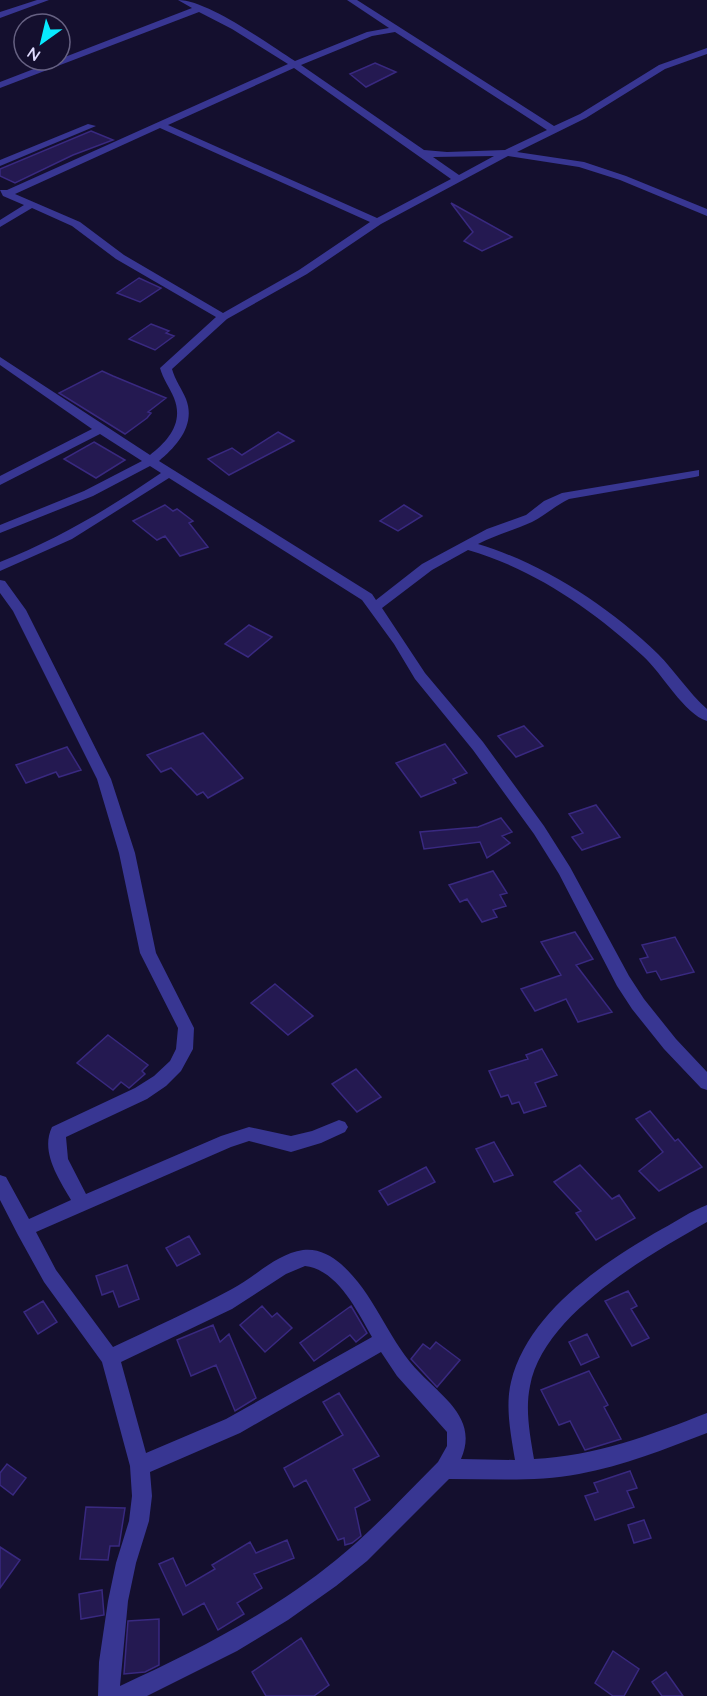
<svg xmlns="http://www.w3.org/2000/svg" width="707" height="1696" viewBox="0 0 707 1696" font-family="Quicksand,sans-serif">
<rect width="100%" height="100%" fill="#140f2e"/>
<!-- building -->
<path fill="#241951" stroke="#392980" stroke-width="1.5" d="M375 63 396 72 366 87 350 74Z
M91 131 113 140 73 155 15 183 0 176V169Z
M451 203 512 237 482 251 464 241 473 232Z
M139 278 161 288 140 302 117 293Z
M151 324 169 331 166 333 174 336 155 350 129 339Z
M102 371 113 376 166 398 148 412 151 413 147 418 125 434 59 393Z
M278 432 294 441 229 475 208 459 232 448 242 455Z
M94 442 125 460 96 478 64 459Z
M165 505 173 511 177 509 193 521 189 523 208 547 180 556 165 536 157 540 133 521Z
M404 505 422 516 398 531 380 521Z
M249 625 272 637 248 657 225 644Z
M524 726 543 746 516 757 498 736Z
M203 733 243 778 208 798 203 792 197 795 171 768 161 772 147 755Z
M445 744 467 773 453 779 456 783 421 797 396 763Z
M67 747 81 770 59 777 56 772 26 783 16 765Z
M596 805 620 837 582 850 572 837 583 833 569 814Z
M501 818 512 832 502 836 510 843 487 858 480 842 424 849 420 832 478 827Z
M493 871 507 893 500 895 506 906 493 910 497 917 482 922 467 899 460 902 449 885Z
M575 932 593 959 576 965 612 1012 578 1022 566 999 535 1011 521 989 561 975 541 942Z
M675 937 694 972 661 980 656 971 647 973 640 959 648 957 642 945Z
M275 984 313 1016 288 1035 251 1003Z
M108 1035 148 1065 142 1071 145 1074 129 1088 121 1082 113 1090 77 1063Z
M542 1049 557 1075 535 1083 546 1106 524 1113 519 1102 512 1104 508 1095 501 1097 489 1071 528 1059 526 1055Z
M356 1069 381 1097 357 1112 332 1084Z
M650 1111 675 1141 678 1139 702 1167 659 1191 639 1171 663 1152 636 1119Z
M494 1142 513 1175 494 1182 476 1149Z
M580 1165 612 1199 619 1195 635 1218 596 1240 576 1213 581 1211 554 1182Z
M426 1167 435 1182 388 1205 379 1191Z
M189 1236 200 1254 177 1266 166 1248Z
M127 1265 139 1299 119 1307 113 1291 102 1295 96 1276Z
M628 1291 637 1306 631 1309 649 1338 632 1346 605 1301Z
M43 1301 57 1322 38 1334 24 1312Z
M262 1306 272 1317 277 1313 292 1328 265 1352 240 1325Z
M351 1306 367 1333 356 1342 350 1335 314 1361 300 1343Z
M213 1325 220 1342 229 1334 256 1398 235 1411 216 1365 191 1376 177 1340Z
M587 1334 599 1357 581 1365 569 1342Z
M436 1342 460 1360 437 1387 411 1359 423 1344 430 1349Z
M589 1371 608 1405 604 1407 621 1439 585 1450 570 1421 559 1425 541 1390Z
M339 1393 379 1456 353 1469 370 1500 355 1508 361 1536 352 1543 345 1545 344 1538 338 1540 306 1480 294 1487 284 1468 343 1435 323 1402Z
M7 1464 26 1478 13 1495 0 1485V1473Z
M630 1471 637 1488 627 1491 634 1507 595 1520 585 1496 598 1492 594 1483Z
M86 1507 125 1508 119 1546H110L108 1560 80 1559Z
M644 1520 651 1538 634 1543 628 1525Z
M287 1540 294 1558 254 1574 262 1588 237 1603 244 1614 218 1630 204 1603 183 1615 159 1564 173 1558 186 1586 215 1569 212 1565 250 1542 256 1553Z
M0 1547 20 1560 0 1588Z
M102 1590 104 1615 81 1619 79 1594Z
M159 1619V1665L145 1672 124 1674 128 1621Z
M301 1638 329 1685 314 1696H266L252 1672Z
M613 1651 639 1669 624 1696H613L595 1683Z
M666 1672 683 1696H662L652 1682Z"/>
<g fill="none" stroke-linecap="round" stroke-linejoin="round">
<!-- minor -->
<path fill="#383692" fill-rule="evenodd" d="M37 0H49L0 18V12Z
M178 0C208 0 268 44 295 61L367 32 389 28 347 0H357L554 126 580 114 659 65 707 48V54L665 69 586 118 517 152 584 162 626 176 707 209V216L620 180 579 167 508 156 381 224 307 274 227 319 172 369C175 380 182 389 186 399 196 425 177 446 159 461L372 594 376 600 422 564 487 529 526 515 544 501 562 493 699 470V476L695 477 569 499C555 506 544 516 532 522 514 530 495 535 478 544 544 564 608 606 658 654 675 671 688 692 707 709V721C684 714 662 673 643 656 593 610 534 569 468 550L432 570 382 608 425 673 483 742 544 826 570 867 629 976 644 999 676 1039 707 1072V1090L701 1088 664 1049 632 1009 617 986 559 874 534 834 473 750 415 679 394 644 362 600 169 478 72 539 0 571V562C58 539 110 508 161 473L150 466 93 496 0 533V525L84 491 142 461 100 434 0 485V476L92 429 0 365V357L150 455C168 441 184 423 174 398 170 388 163 379 160 368L216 317 116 259 72 226 32 208 0 227V220L24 205 3 196 0 190H7L288 64 232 29 199 12 0 88V82L192 8ZM395 32 547 130 505 150 447 152 424 150 301 65 372 36ZM294 68 451 179 377 218 168 125ZM160 128 370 222 299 270 223 313 124 255 80 222 15 194ZM494 156 459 175 433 157Z
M88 124 96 126 0 166V160Z
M0 580 5 581 26 610 111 779 135 853 156 953 194 1028 193 1049 181 1071 166 1086 147 1099 66 1137 68 1159 86 1194 221 1136 249 1127 291 1136 312 1131 339 1120 345 1122 348 1127 345 1132 321 1143 291 1152 249 1141 231 1147 36 1232 56 1270 113 1347C153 1328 193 1310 232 1289 255 1277 276 1254 303 1250 317 1248 331 1255 341 1264 376 1295 388 1341 420 1373 445 1399 478 1420 461 1459L515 1460C511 1435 505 1407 511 1382 528 1312 604 1262 662 1229 677 1221 691 1211 707 1205V1222C649 1255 543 1314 530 1386 525 1410 530 1435 534 1459 595 1456 651 1435 707 1413V1433C665 1449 623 1466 579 1474 536 1482 492 1479 449 1479L367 1561 336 1586 288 1620 237 1651 147 1696H98L99 1662 108 1601 116 1563 129 1521 132 1496 130 1466 102 1362 44 1282 18 1235 0 1200V1175L6 1177 29 1219 71 1200C59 1179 40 1152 52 1127L135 1088 154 1076 170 1061 176 1049 178 1028 140 953 119 853 97 779 13 611 0 593ZM305 1266C338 1270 357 1311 372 1337L226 1419 146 1453 121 1362 232 1309 286 1274ZM381 1352 397 1376 447 1432V1446L438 1462C405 1495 373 1530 336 1560 271 1613 196 1651 120 1686L128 1601 136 1563 149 1521 152 1496 150 1472 240 1433Z"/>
</g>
<!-- north arrow -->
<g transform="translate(42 42) rotate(214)"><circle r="28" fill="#140f2e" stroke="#666182" stroke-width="1.5"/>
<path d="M0-4.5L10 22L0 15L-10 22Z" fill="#08eaff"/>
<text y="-9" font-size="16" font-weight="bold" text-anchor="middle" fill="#e0dcff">N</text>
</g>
</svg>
